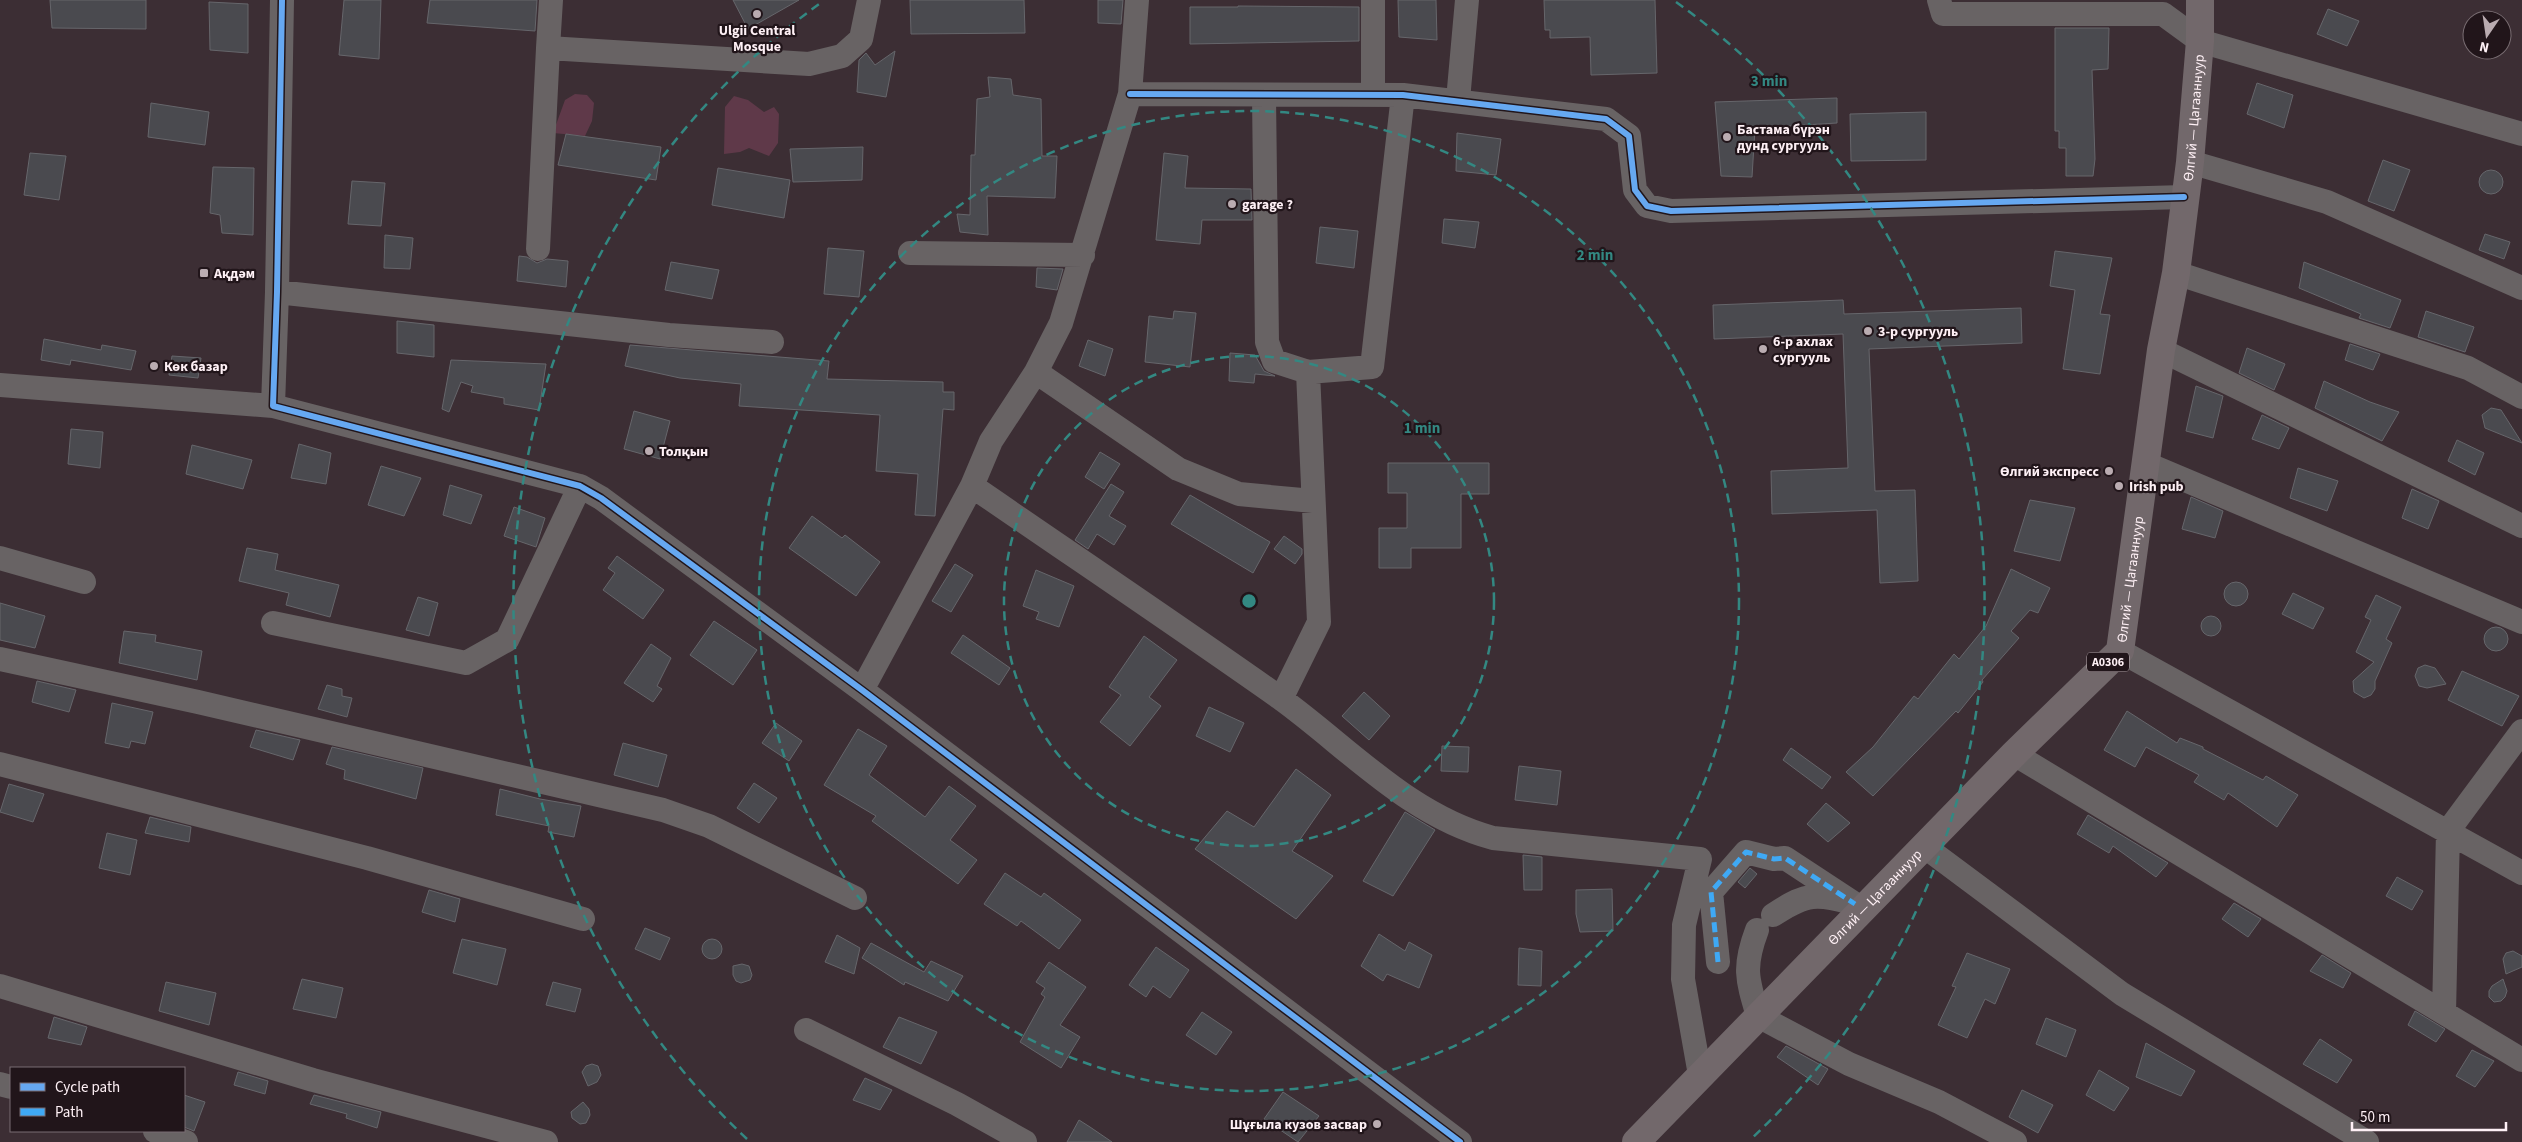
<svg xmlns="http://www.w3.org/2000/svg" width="2522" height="1142" viewBox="0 0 2522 1142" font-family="'Source Sans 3',sans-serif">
<rect width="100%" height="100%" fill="#3c2e34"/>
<!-- green -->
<path fill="#5f3949" d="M575 94 587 95 594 103 592 121 585 136 553 133 565 100Z
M734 96 748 100 764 112 774 107 779 114 778 143 769 156 749 148 740 152 724 154 725 107Z"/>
<!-- building -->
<path fill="#4a4a4f" stroke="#66666b" d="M50 0H146V29L52 28Z
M344 0H381L379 59 339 55Z
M430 0H537L535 31 427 23Z
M733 0H799L748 29Z
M910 0H1024L1025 33 911 34Z
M1098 0H1123L1121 24 1098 23Z
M1398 0H1436L1437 40 1399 37Z
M1544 0H1655L1657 73 1591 75 1590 37 1550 38V30H1545Z
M209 2 248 4V53L210 50Z
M1238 6 1359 7V41L1190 44V7H1238Z
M2328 9 2359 21 2347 46 2317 34Z
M2055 28H2109L2108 69 2092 70 2095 159 2093 176H2066V148H2059V131H2055Z
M895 51 886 97 857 92 859 60 866 53 875 65Z
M988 77 1011 79 1013 95 1041 99 1042 156H1057L1055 198 987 196 988 235 960 232 957 214 970 215 971 155H975L977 99 990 97Z
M2257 83 2293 95 2284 128 2247 114Z
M1837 98V123L1755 128 1752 177 1721 176 1715 102Z
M151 103 209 112 205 145 148 137Z
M1926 112V160L1851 161 1850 114Z
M1457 133 1501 139 1496 175 1456 171Z
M566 134 661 147 656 180 558 165Z
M863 147 862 180 793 182 790 149Z
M30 153 66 156 59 200 24 195Z
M1164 153 1188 156 1185 188 1251 189 1252 220H1202L1200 244 1156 240Z
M2383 160 2410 170 2394 211 2368 201Z
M213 167 254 168 253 235 222 233 220 215 210 213Z
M718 168 790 180 784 218 712 205Z
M2479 182a12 12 0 1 1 24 0a12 12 0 1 1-24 0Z
M352 181 385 183 381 226 348 224Z
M1444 219 1479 222 1475 248 1442 243Z
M1320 227 1358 231 1354 268 1316 263Z
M2485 234 2510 242 2504 259 2479 250Z
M385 235 413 238 410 269 384 268Z
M828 248 864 251 859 297 824 294Z
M2055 251 2112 258 2100 314 2110 315 2100 374 2063 369 2075 290 2050 286Z
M519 256 527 257 537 263 547 259 568 261 566 287 517 281Z
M671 262 719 270 712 299 665 290Z
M2304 262 2401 300 2390 328 2359 318 2361 314 2299 288Z
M1037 268 1063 269 1057 290 1036 287Z
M1843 300 1844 314 2021 308 2022 343 1869 349 1875 491 1915 490 1918 581 1880 583 1877 510 1772 514 1771 471 1848 468 1843 334 1714 339 1713 305Z
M1174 311 1196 313 1190 367 1145 362 1149 316 1173 319Z
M2426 311 2474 327 2465 352 2418 337Z
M397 321 434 325V357L397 353Z
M44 339 101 350 102 345 136 351 131 370 71 360 70 365 41 360Z
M1088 340 1113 349 1105 376 1079 366Z
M2350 344 2380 354 2373 370 2345 360Z
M630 345 829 361 827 379 943 382V392H954V410L943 409 935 516 915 515 918 474 876 471 880 415 739 406 741 384 680 378 625 366Z
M2247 348 2285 364 2274 390 2239 373Z
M1230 353 1255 355 1264 371 1275 376 1255 374 1254 383 1229 381Z
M172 356 201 358 198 378 169 375Z
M451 360 546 364 539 410 504 404V398L471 392 473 386 461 382 449 412 442 409Z
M2324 381 2370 402 2399 412 2382 441 2315 408Z
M2196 386 2223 396 2213 438 2186 431Z
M2491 408 2501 410 2522 443 2485 428 2482 415Z
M634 411 670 421 660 459 624 449Z
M2262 415 2289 428 2279 449 2252 439Z
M71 429 103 432 100 468 68 464Z
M2457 440 2484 453 2475 475 2448 461Z
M299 444 331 453 326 484 291 478Z
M192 445 252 460 243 489 186 474Z
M1100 452 1120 464 1104 489 1085 477Z
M1388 463H1489V494H1461V548H1411V568H1379V528H1407V493H1388Z
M381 466 421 478 404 516 368 505Z
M2298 468 2338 481 2327 511 2290 498Z
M1111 484 1124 492 1109 516 1126 526 1114 545 1097 534 1088 549 1075 540Z
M450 485 482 495 471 524 443 515Z
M2412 489 2439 501 2428 529 2402 518Z
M1190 495 1270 542 1253 573 1171 524Z
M2191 497 2223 511 2215 538 2182 529Z
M2030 500 2075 508 2060 561 2014 551Z
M514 507 545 518 536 547 504 536Z
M812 516 842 538 845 535 880 562 856 596 789 548Z
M1284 536 1302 549V554L1295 564 1274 549Z
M247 548 278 554 275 570 339 585 330 617 286 605 289 593 239 581Z
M617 556 664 590 643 619 603 590 615 573 608 568Z
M955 564 973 575 951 612 932 601Z
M2011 569 2050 588 2038 613 2030 610 2011 631 2019 638 1982 680 1983 682 1958 713 1956 711 1873 796 1846 772 1873 747 1914 696 1918 699 1954 654 1959 659 1986 626Z
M1036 570 1074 586 1059 627 1036 619 1039 612 1023 606Z
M2224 594a12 12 0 1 1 24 0a12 12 0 1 1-24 0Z
M2293 593 2324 608 2313 629 2282 614Z
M2376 595 2401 607 2386 639 2392 643 2375 681V689L2371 695 2364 698 2354 692 2353 681 2374 662 2356 652 2371 620 2365 617Z
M418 597 438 603 429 636 406 630Z
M0 603 45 616 35 648 0 640Z
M2201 626a10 10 0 1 1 20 0a10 10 0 1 1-20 0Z
M714 621 757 650 733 685 690 655Z
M2484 639a12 12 0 1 1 24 0a12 12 0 1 1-24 0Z
M124 631 156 635 155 642 202 651 197 680 119 663Z
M963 635 1010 668 999 685 951 653Z
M1144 636 1177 660 1149 697 1161 706 1130 746 1100 722 1121 695 1109 687Z
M651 644 671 658 657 686 662 689 653 702 624 683Z
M2425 665 2435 668 2446 684 2427 688 2419 686 2415 676 2418 668Z
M2462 671 2519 696 2502 726 2448 700Z
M37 681 76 690 69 712 32 702Z
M327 685 342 689V696L352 698 347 717 318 709Z
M1364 692 1390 716 1369 740 1342 716Z
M112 703 153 712 145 744 131 741 129 748 105 743Z
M1209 707 1244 723 1230 752 1196 736Z
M2127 711 2177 743 2180 738 2203 747V749L2263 780 2266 776 2298 795 2277 827 2228 793 2224 800 2194 782 2199 775 2146 747 2135 767 2104 750Z
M776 723 802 741 789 761 762 743Z
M858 729 887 746 869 775 925 817 949 786 976 806 950 840 977 860 958 884 872 821 876 816 824 785Z
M256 730 300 740 293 760 250 747Z
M623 743 667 755 658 787 614 775Z
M1442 746 1469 747 1468 772 1441 771Z
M332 747 423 768 416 799 344 779 345 770 326 764Z
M1791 748 1831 777 1822 789 1783 760Z
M1519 766 1561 771 1557 805 1515 800Z
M1296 769 1331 795 1292 851 1333 876 1296 919 1195 849 1227 811 1254 827Z
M754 783 777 798 759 823 737 808Z
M9 784 44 794 33 822 0 812Z
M500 789 540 799 581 806 574 837 548 832 549 826 496 815Z
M1826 803 1850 823 1828 842 1807 824Z
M1405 812 1435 830 1393 896 1363 881Z
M2088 815 2168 863 2156 877 2113 846 2109 853 2077 834Z
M150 817 191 827 189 842 145 833Z
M107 833 137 840 130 875 99 868Z
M1523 855 1542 857V890H1524Z
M1750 868 1757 874 1745 888 1738 882Z
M1005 873 1041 897 1044 893 1081 920 1059 949 1021 921 1017 926 984 904Z
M2397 877 2423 891 2412 910 2386 896Z
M1612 889 1613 931 1580 932 1576 914V890Z
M429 890 460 899 455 922 422 912Z
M2234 903 2261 919 2248 937 2222 919Z
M645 928 670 938 660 960 635 949Z
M1379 934 1405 951 1409 942 1432 955 1419 988 1387 974 1383 981 1361 966Z
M837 935 860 948 854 974 825 962Z
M462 939 506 949 497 985 453 973Z
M702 949a10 10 0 1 1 20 0a10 10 0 1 1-20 0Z
M871 943 924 972 931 961 963 976 948 1001 905 982 904 985 862 958Z
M1156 947 1189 970 1170 998 1153 986 1146 997 1129 985Z
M1519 948 1542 951 1541 986 1518 985Z
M2513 951 2522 956V967L2506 974 2503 959 2506 953Z
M1967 953 2010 969 1995 1004 1985 999 1967 1038 1938 1025 1956 987 1952 986Z
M2322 955 2351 973 2343 988 2310 971Z
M1049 962 1086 987 1060 1025 1080 1037 1061 1068 1020 1042 1045 997 1041 994 1045 988 1036 982Z
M742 964 749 966 752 975 750 980 741 983 736 981 733 975V966Z
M302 979 343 988 336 1018 293 1009Z
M2503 979 2507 991 2505 997 2501 1001 2494 1002 2489 997V991L2492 986Z
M166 982 216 993 209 1025 159 1011Z
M553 982 581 989 575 1012 546 1005Z
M2415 1011 2445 1029 2436 1042 2408 1025Z
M1202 1012 1232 1032 1216 1055 1186 1035Z
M54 1017 87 1027 81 1045 48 1038Z
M899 1017 937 1032 921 1064 883 1047Z
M2046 1018 2076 1030 2066 1057 2036 1044Z
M2320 1039 2352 1060 2337 1083 2303 1064Z
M2146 1043 2195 1071 2181 1096 2136 1077Z
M1786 1046 1828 1069 1818 1085 1777 1057Z
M2472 1050 2494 1061 2475 1087 2456 1076Z
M592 1064 598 1066 601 1075 597 1082 588 1086 582 1072 586 1066Z
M2099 1070 2129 1088 2114 1111 2086 1095Z
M238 1072 268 1081 265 1094 234 1085Z
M865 1078 892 1090 880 1110 853 1100Z
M2022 1090 2053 1105 2038 1133 2009 1117Z
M1283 1092 1319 1116 1298 1142 1264 1119Z
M184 1095 205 1102 194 1131 184 1127Z
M314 1095 381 1112 377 1128 346 1118 347 1114 310 1104Z
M583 1102 589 1109 590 1115 586 1123 580 1124 572 1118 571 1112Z
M1079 1120 1090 1127 1112 1142H1067Z"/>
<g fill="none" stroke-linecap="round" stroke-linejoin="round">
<!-- minor -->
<path stroke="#686364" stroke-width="24" d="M282 0 277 292 273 406 580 486 601 498 862 690 1460 1142
M551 0 548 48 809 64 842 56 861 39 869 0
M1939 0 1943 14H2163L2200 41 2522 134
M1130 94 1403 95 1606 119 1629 136 1635 190 1647 206 1671 211 2184 197
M1373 95V0
M1264 96 1267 342 1274 361 1308 372 1372 367 1403 95
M1458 100 1467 0
M2190 162 2327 202 2522 288
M538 249 548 48
M910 253 1083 255
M2176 273 2468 368 2522 397
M277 292 669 335 772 342
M2161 350 2522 526
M1036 372 1178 469 1239 494 1313 501
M0 385 273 406
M2147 464 2522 622
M972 486C1075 557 1178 626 1280 698 1349 748 1408 815 1493 838L1700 859 1684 925 1683 979 1700 1075
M0 558 84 582
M273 623 466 663 507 640 580 486
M2120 651 2522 873
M0 659 198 702 663 810 709 826 855 898
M862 690 972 486 991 441 1036 372 1061 323 1130 94 1137 0
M1281 699 1319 622 1308 372
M2014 754 2522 1060
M0 764 367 858 583 919
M1925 847 2122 994 2367 1142
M1773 915C1802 896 1813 892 1848 902
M1757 930C1743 967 1747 979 1758 1016L1849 1064 1939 1102 2015 1142
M1718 962 1711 892 1746 852 1774 859 1785 858 1855 904
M0 986 313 1080 546 1142
M2444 1013 2448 831 2522 731
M806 1030 957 1104 1025 1142
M0 1084 11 1087
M155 1131 186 1142"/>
<!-- highway -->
<path stroke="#72686b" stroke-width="28" id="s1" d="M1636 1142 2014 754 2120 651 2161 350 2176 273 2190 162 2200 41V0"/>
<!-- quiet -->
<path stroke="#3fa9f5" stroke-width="5" stroke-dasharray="10 5" stroke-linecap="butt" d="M1718 962 1711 892 1746 852 1774 859 1785 858 1855 904"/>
<!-- cycleway casing -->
<g stroke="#21151a" stroke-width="9">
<path id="cycleway" d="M282 0 277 292 273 406 580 486 601 498 862 690 1460 1142
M1130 94 1403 95 1606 119 1629 136 1635 190 1647 206 1671 211 2184 197"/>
</g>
<!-- cycleway -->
<use href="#cycleway" stroke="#66a8f1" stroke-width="6"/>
</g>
<!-- distance rings -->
<g fill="none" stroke="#338882" stroke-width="2.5" stroke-dasharray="9 6">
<circle cx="1249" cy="601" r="245"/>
<circle cx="1249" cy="601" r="490"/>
<path d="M747 1139A736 736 0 0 1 822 2M1676 2A736 736 0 0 1 1751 1139"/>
</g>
<!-- markers -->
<g fill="#baacb1" stroke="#21151a" stroke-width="2">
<circle cx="757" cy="14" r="5"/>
<circle cx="1727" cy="137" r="5"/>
<circle cx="1232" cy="204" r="5"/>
<rect x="199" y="268" width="10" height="10" rx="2.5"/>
<circle cx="1868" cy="331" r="5"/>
<circle cx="1763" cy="349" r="5"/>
<circle cx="154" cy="366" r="5"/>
<circle cx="649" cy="451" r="5"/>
<circle cx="2109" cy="471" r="5"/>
<circle cx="2119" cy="486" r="5"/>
<circle cx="1377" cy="1124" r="5"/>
</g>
<g text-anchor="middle" stroke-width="4.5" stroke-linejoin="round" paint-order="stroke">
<!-- shield labels -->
<rect fill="#21151a" stroke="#bcaeb3" stroke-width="1" x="2087" y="652.5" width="42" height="19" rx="4"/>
<g font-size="12" font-weight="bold" fill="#fef0f5">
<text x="2108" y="666">A0306</text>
</g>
<!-- poi labels -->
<g font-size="14" font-weight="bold" fill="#fef0f5" stroke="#21151a" text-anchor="start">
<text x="757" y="35" text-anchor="middle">Ulgii Central<tspan x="757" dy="16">Mosque</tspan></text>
<text x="1737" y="134">Бастама бүрэн<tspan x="1737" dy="16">дунд сургууль</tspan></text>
<text x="1242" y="209">garage ?</text>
<text x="214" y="278">Ақдəм</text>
<text x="1878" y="336">3-р сургууль</text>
<text x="1773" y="346">6-р ахлах<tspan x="1773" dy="16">сургууль</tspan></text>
<text x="164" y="371">Көк базар</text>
<text x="659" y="456">Толқын</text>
<text x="2099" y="476" text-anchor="end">Өлгий экспресс</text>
<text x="2129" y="491">Irish pub</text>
<text x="1367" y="1129" text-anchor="end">Шұғыла кузов засвар</text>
</g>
<!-- street labels -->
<g font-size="14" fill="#fef0f5" stroke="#21151a">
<text dy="5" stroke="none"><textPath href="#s1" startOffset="1228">Өлгий — Цагааннуур</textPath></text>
<text dy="5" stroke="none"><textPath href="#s1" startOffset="762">Өлгий — Цагааннуур</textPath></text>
<text dy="5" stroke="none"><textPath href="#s1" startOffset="342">Өлгий — Цагааннуур</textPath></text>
</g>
</g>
<circle cx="1249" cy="601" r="8" fill="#338882" stroke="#21151a" stroke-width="2.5"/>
<g font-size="15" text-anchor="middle" font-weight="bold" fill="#338882" stroke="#21151a" stroke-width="4.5" stroke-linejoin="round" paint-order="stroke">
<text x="1769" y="86">3 min</text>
<text x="1595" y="260">2 min</text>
<text x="1422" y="433">1 min</text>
</g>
<!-- legend -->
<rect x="10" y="1067" width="175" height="65" fill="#21151a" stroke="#796d72"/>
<rect x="20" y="1083" width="25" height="8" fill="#66a8f1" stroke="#796d72"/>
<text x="55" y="1092" font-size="15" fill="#fef0f5">Cycle path</text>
<rect x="20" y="1108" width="25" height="8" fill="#3fa9f5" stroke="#796d72"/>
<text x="55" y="1117" font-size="15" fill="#fef0f5">Path</text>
<!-- north arrow -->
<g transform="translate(2487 35) rotate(193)"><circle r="24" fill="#21151a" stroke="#796d72"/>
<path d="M0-4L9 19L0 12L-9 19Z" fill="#baacb1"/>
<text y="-8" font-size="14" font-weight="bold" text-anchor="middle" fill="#fef0f5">N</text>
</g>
<!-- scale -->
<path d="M2352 1122v8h154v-8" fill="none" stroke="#fef0f5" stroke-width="2.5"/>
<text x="2360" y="1122" font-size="15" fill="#fef0f5" stroke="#21151a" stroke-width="4" paint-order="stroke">50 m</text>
</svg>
